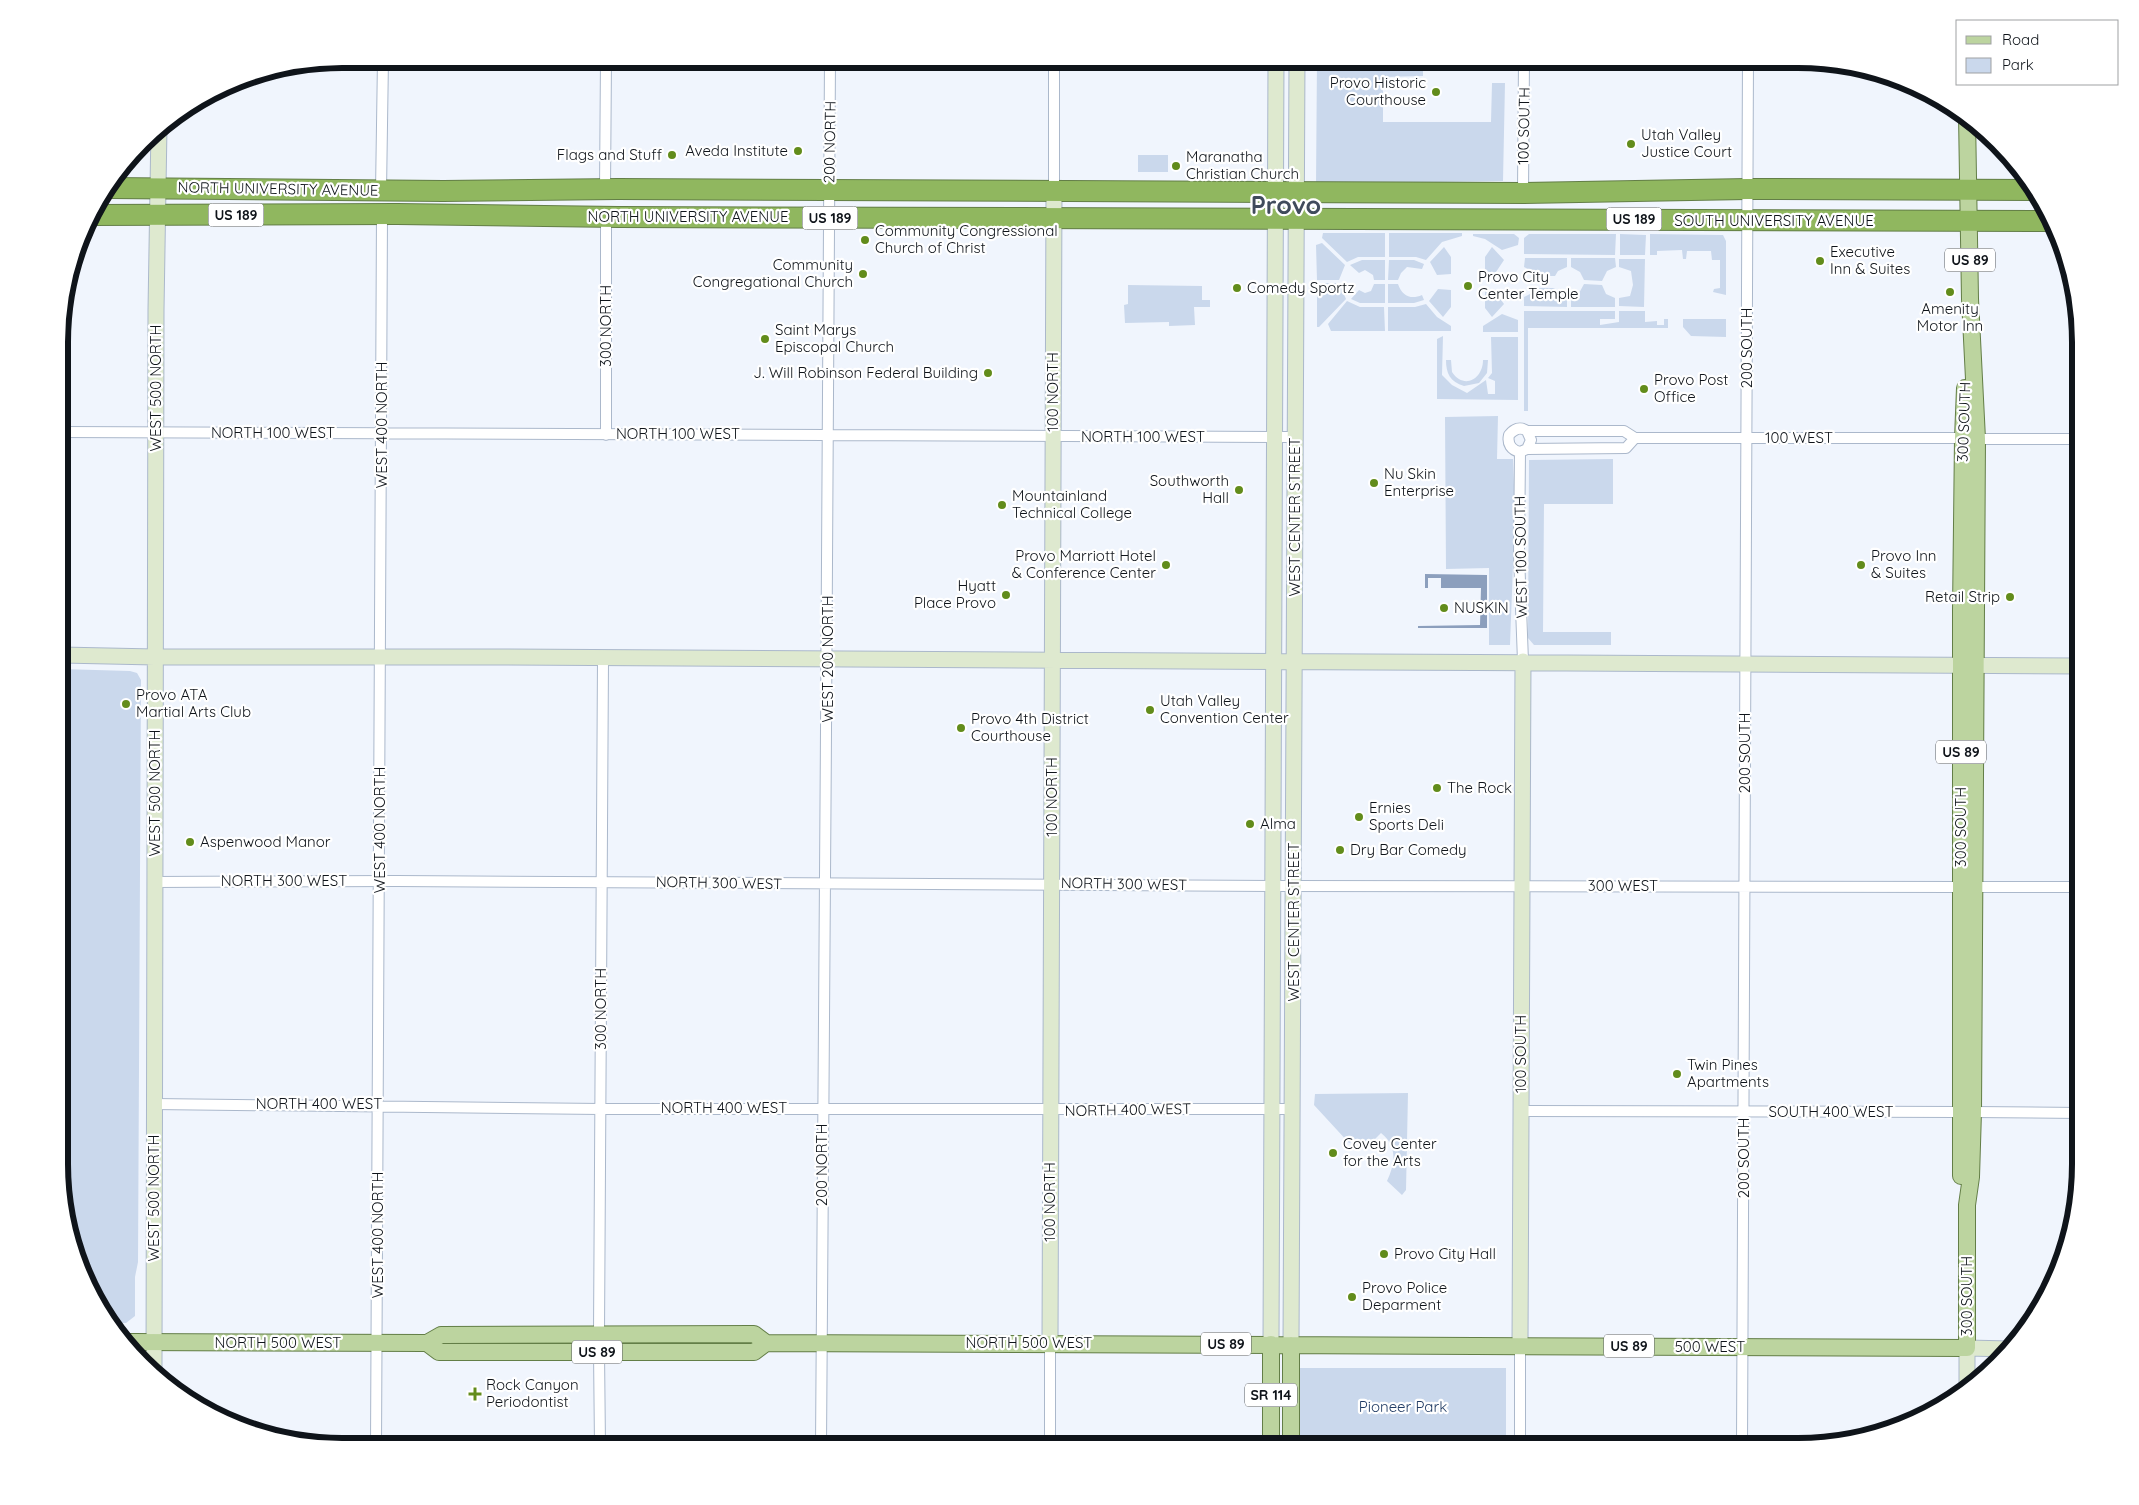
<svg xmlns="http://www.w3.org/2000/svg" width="2139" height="1505" viewBox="0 0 2139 1505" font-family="Quicksand,sans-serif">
<rect width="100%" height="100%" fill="#f0f5fd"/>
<!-- green -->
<path fill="#cad8ec" d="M1317 59H1423V76L1383 77V122H1491L1492 83H1505L1503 181 1316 184Z
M1138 155H1168V172H1138Z
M1323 233H1385V257H1358L1347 262 1322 238Z
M1389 233H1462V236L1442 242 1426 260 1416 257H1389Z
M1473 234H1514L1519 238 1518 245 1502 250 1485 239 1473 236Z
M1529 234H1616L1615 255 1524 254V238Z
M1620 234 1646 235 1645 255H1620Z
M1650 234 1723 235 1726 241V295L1713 292 1714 289 1720 288V260H1712L1711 251H1687L1686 259H1683L1682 250 1657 251V255H1650Z
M1322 243 1345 265 1339 280H1317L1316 245Z
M1444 247 1451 257V274L1437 275 1430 262Z
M1492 247 1504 260 1494 275 1485 274V257Z
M1525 258H1567V267L1558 271 1555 276H1536L1532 271 1524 267Z
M1571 258H1615L1616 267 1607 271 1602 281 1584 280 1580 272 1571 267Z
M1619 259H1645L1644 307 1619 306V298L1630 296 1633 285 1631 271 1619 267Z
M1362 260H1385V280H1374L1373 275 1365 270 1359 273 1350 265Z
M1389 260H1414L1424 264 1422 269 1407 267 1401 273 1398 280H1388Z
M1317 283H1339L1346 299 1319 327H1317Z
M1374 284H1385V303H1360L1351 299 1359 290 1365 293 1371 291Z
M1388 284H1398C1402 296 1411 300 1422 295L1424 300 1414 303H1388Z
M1584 284 1602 285 1606 294 1615 298V307H1571V298L1578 295Z
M1128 285 1202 286V300H1210V307H1194L1195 325 1169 326V322L1125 323 1124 305 1128 304Z
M1535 288H1554L1560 295 1567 298V307L1524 306V297L1532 293Z
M1438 289 1451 290V307L1443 317 1429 301Z
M1493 289 1504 304 1492 317 1485 308V291Z
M1347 301 1360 307H1384L1385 331H1331L1328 324Z
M1426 304 1437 317 1451 326V331H1388V307H1415Z
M1524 311H1615V319H1600V325L1619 322V311H1645V322L1657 321V325H1664V319H1668V328H1528V411H1524Z
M1502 314 1518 320V332H1483V326Z
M1683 319H1726V337L1691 336 1683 327Z
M1443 336 1442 375 1452 385 1467 393 1486 380 1488 394H1495V381L1488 378 1492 373 1491 337H1518V400L1437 399V339Z
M1446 360H1451L1452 372C1464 390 1483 379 1483 360H1488L1487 373 1479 383 1464 386C1450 382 1446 373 1446 360Z
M1498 416 1497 459H1513L1515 510 1510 645H1489V568L1446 569 1445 417Z
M1613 459V504H1544L1543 632H1611V645H1534L1528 638 1529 460Z
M61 669 130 671 137 673 141 680 138 1262 135 1277V1316L126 1323H112L96 1305 61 1200Z
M1408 1093 1406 1190 1402 1195 1387 1181C1395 1164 1398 1146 1381 1133L1371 1143 1358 1139 1349 1143 1314 1105 1315 1094Z
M1300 1368H1506V1446H1300Z"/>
<!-- water -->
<path fill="#8c9fbd" d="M1425 574 1487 575V628H1418V626L1480 625 1481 588H1441V578H1428V588H1425Z"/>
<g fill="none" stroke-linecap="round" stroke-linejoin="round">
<!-- street casing -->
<g stroke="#abb8cb" stroke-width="12">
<path id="street" d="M605 189 606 59
M381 191 383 59
M1054 191V59
M1523 193 1524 59
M1527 431 1531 440 1527 449 1520 452C1511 450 1507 444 1509 435 1514 429 1520 426 1527 431H1624L1635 438
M61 432 1296 437
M606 435V217
M1635 438H1963
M1977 439H2080
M1527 449 1626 448 1635 438
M1520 452 1519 555 1523 661
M155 882 396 881 1273 886 1962 887
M1974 887H2080
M154 1104 601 1109H1293
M1521 1111 1960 1112
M1973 1112 2080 1113
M599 1334 603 659
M599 1352 600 1446
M376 1446 382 214
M821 1446C822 984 830 521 830 59
M1050 1446V1344
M1520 1446V1345
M1742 1446 1748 59"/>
</g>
<!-- secondary casing -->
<g stroke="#abb8cb" stroke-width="17">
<path id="secondary" d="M61 655 155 657H503L2080 666
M1050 1344 1054 191
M1271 1344 1276 59
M1291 1345 1297 59
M1520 1345 1523 661
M154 1370 156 310 159 127
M1967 1387V1348L2010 1349"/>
</g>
<!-- primary casing -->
<g stroke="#637e47" stroke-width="18">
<path id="primary" d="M1961 1176V610L1963 438 1965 388
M130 1342 427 1343 441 1335 754 1334 766 1343 1967 1348V1205L1971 1177 1973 1112 1977 439 1970 299 1967 116
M427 1343 439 1352H754L766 1343
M1271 1446V1344
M1291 1446V1345"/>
</g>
<!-- highway casing -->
<g stroke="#637e47" stroke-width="22">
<path id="highway" d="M110 188 443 191 618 189 1523 193 1747 189 2033 190
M89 215 397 214 618 217 2052 221"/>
</g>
<!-- street -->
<use href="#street" stroke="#fff" stroke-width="10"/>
<!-- secondary -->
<use href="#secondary" stroke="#dee9cf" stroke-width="15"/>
<!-- primary -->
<use href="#primary" stroke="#bcd49f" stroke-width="16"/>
<!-- highway -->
<use href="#highway" stroke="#90b75f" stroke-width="20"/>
</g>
<!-- markers -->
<g fill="#628c1b" stroke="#fff" stroke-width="2">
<circle cx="1436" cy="92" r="5"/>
<circle cx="1631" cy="144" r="5"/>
<circle cx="798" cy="151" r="5"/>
<circle cx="672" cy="155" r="5"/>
<circle cx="1176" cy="166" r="5"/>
<circle cx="865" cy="240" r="5"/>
<circle cx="1820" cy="261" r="5"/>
<circle cx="863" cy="274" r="5"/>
<circle cx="1468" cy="286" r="5"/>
<circle cx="1237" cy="288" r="5"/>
<circle cx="1950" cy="292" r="5"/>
<circle cx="765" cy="339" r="5"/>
<circle cx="988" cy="373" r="5"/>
<circle cx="1644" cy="389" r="5"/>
<circle cx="1374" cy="483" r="5"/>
<circle cx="1239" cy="490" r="5"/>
<circle cx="1002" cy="505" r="5"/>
<circle cx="1166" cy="565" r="5"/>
<circle cx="1861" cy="565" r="5"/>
<circle cx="1006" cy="595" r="5"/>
<circle cx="2010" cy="597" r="5"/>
<circle cx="1444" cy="608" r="5"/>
<circle cx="126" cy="704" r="5"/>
<circle cx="1150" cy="710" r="5"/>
<circle cx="961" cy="728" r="5"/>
<circle cx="1437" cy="788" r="5"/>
<circle cx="1359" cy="817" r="5"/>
<circle cx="1250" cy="824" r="5"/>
<circle cx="190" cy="842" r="5"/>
<circle cx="1340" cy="850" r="5"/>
<circle cx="1677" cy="1074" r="5"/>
<circle cx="1333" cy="1153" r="5"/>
<circle cx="1384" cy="1254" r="5"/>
<circle cx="1352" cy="1297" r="5"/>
<path d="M472.5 1386.5h5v5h5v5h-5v5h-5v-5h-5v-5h5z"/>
</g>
<g text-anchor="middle" stroke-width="4.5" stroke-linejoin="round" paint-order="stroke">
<!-- shield labels -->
<g fill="#fff" stroke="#575a5f" stroke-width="1">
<rect x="208.5" y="203.5" width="55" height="23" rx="4"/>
<rect x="802.5" y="206.5" width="55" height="23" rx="4"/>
<rect x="1606.5" y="207.5" width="55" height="23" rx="4"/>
<rect x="1945" y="248.5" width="50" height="23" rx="4"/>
<rect x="1936" y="740.5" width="50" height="23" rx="4"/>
<rect x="1201" y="1332.5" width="50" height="23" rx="4"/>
<rect x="1604" y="1334.5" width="50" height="23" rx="4"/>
<rect x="572" y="1340.5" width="50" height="23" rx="4"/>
<rect x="1245" y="1383.5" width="52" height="23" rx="4"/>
</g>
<g font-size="14" font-weight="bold" fill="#0f141a">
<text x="236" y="220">US 189</text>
<text x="830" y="223">US 189</text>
<text x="1634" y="224">US 189</text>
<text x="1970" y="265">US 89</text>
<text x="1961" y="757">US 89</text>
<text x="1226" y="1349">US 89</text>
<text x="1629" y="1351">US 89</text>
<text x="597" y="1357">US 89</text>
<text x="1271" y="1400">SR 114</text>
</g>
<!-- poi labels -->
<g font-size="15" fill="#0f141a" stroke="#fff" text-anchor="start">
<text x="1426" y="88" text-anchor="end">Provo Historic<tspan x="1426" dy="17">Courthouse</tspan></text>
<text x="1641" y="140">Utah Valley<tspan x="1641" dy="17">Justice Court</tspan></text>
<text x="788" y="156" text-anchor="end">Aveda Institute</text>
<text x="662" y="160" text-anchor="end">Flags and Stuff</text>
<text x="1186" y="162">Maranatha<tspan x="1186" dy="17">Christian Church</tspan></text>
<text x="875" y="236">Community Congressional<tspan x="875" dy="17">Church of Christ</tspan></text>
<text x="1830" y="257">Executive<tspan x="1830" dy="17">Inn &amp; Suites</tspan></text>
<text x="853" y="270" text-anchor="end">Community<tspan x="853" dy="17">Congregational Church</tspan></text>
<text x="1478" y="282">Provo City<tspan x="1478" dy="17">Center Temple</tspan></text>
<text x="1247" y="293">Comedy Sportz</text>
<text x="1950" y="314" text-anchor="middle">Amenity<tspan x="1950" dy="17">Motor Inn</tspan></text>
<text x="775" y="335">Saint Marys<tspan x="775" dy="17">Episcopal Church</tspan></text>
<text x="978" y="378" text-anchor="end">J. Will Robinson Federal Building</text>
<text x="1654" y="385">Provo Post<tspan x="1654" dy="17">Office</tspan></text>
<text x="1384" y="479">Nu Skin<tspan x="1384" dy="17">Enterprise</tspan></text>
<text x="1229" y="486" text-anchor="end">Southworth<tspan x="1229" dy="17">Hall</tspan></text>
<text x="1012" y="501">Mountainland<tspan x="1012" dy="17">Technical College</tspan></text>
<text x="1156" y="561" text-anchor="end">Provo Marriott Hotel<tspan x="1156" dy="17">&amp; Conference Center</tspan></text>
<text x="1871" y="561">Provo Inn<tspan x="1871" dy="17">&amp; Suites</tspan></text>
<text x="996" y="591" text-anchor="end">Hyatt<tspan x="996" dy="17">Place Provo</tspan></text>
<text x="2000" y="602" text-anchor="end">Retail Strip</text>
<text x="1454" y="613">NUSKIN</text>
<text x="136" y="700">Provo ATA<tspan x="136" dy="17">Martial Arts Club</tspan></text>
<text x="1160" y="706">Utah Valley<tspan x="1160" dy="17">Convention Center</tspan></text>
<text x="971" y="724">Provo 4th District<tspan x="971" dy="17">Courthouse</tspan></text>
<text x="1447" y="793">The Rock</text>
<text x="1369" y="813">Ernies<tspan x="1369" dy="17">Sports Deli</tspan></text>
<text x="1260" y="829">Alma</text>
<text x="200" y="847">Aspenwood Manor</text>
<text x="1350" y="855">Dry Bar Comedy</text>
<text x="1687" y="1070">Twin Pines<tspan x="1687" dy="17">Apartments</tspan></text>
<text x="1343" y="1149">Covey Center<tspan x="1343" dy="17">for the Arts</tspan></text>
<text x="1394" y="1259">Provo City Hall</text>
<text x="1362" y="1293">Provo Police<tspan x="1362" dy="17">Deparment</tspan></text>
<text x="486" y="1390">Rock Canyon<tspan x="486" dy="17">Periodontist</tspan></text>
</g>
<!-- street labels -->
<g font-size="15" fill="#0f141a" stroke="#fff">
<text transform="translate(1524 126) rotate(-89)" y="5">100 SOUTH</text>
<text transform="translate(830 142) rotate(-89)" y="5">200 NORTH</text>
<text transform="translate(278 189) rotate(1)" y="5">NORTH UNIVERSITY AVENUE</text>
<text x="688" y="222">NORTH UNIVERSITY AVENUE</text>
<text x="1774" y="226">SOUTH UNIVERSITY AVENUE</text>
<text transform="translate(606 326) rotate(-90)" y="5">300 NORTH</text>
<text transform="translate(1747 348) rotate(-90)" y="5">200 SOUTH</text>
<text transform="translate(156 388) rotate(-90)" y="5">WEST 500 NORTH</text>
<text transform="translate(1053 392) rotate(-90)" y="5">100 NORTH</text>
<text transform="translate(1964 422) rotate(-88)" y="5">300 SOUTH</text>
<text transform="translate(382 425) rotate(-90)" y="5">WEST 400 NORTH</text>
<text x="273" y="438">NORTH 100 WEST</text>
<text x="678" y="439">NORTH 100 WEST</text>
<text x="1143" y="442">NORTH 100 WEST</text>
<text x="1799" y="443">100 WEST</text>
<text transform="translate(1295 517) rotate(-90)" y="5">WEST CENTER STREET</text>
<text transform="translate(1521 557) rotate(-91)" y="5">WEST 100 SOUTH</text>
<text transform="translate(828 659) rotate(-90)" y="5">WEST 200 NORTH</text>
<text transform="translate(1745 753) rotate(-90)" y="5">200 SOUTH</text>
<text transform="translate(155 793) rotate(-90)" y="5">WEST 500 NORTH</text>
<text transform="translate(1052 797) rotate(-90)" y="5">100 NORTH</text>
<text transform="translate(1961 827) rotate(-90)" y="5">300 SOUTH</text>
<text transform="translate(380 830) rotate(-90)" y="5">WEST 400 NORTH</text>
<text x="284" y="886">NORTH 300 WEST</text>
<text transform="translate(719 883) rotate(1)" y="5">NORTH 300 WEST</text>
<text transform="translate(1124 884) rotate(1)" y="5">NORTH 300 WEST</text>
<text x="1623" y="891">300 WEST</text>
<text transform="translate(1294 922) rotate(-90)" y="5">WEST CENTER STREET</text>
<text transform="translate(601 1009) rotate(-90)" y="5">300 NORTH</text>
<text transform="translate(1521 1054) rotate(-90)" y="5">100 SOUTH</text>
<text x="319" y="1109">NORTH 400 WEST</text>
<text x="724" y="1113">NORTH 400 WEST</text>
<text transform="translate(1128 1110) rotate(-1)" y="5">NORTH 400 WEST</text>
<text x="1831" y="1117">SOUTH 400 WEST</text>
<text transform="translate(1744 1158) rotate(-90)" y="5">200 SOUTH</text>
<text transform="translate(822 1165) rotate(-90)" y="5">200 NORTH</text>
<text transform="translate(154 1198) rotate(-90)" y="5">WEST 500 NORTH</text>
<text transform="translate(1050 1202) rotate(-90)" y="5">100 NORTH</text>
<text transform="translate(378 1235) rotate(-90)" y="5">WEST 400 NORTH</text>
<text transform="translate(1967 1296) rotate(-90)" y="5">300 SOUTH</text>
<text x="278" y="1348">NORTH 500 WEST</text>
<text x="1029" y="1348">NORTH 500 WEST</text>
<text x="1710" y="1352">500 WEST</text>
</g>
<!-- park labels -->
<g font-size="15" fill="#203b64" stroke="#fff">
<text x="1403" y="1412">Pioneer Park</text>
</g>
<!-- town labels -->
<g font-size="25" font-weight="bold" fill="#404b5c" stroke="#fff">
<text x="1286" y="214">Provo</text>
</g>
</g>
<!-- crop -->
<path d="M0 0H2139V1505H0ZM342 68H1798A274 274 0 0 1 2072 342V1164A274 274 0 0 1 1798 1438H342A274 274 0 0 1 68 1164V342A274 274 0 0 1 342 68Z" fill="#fff" fill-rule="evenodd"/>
<path fill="none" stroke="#0f141a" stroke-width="6" d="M342 68H1798A274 274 0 0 1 2072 342V1164A274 274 0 0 1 1798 1438H342A274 274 0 0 1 68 1164V342A274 274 0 0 1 342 68Z"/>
<!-- legend -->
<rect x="1956" y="20" width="162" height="65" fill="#ffffff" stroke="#9fa1a3"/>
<rect x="1966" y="36" width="25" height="8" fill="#bcd49f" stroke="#9fa1a3"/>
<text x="2002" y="45" font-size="15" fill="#0f141a">Road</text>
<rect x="1966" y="58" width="25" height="15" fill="#cad8ec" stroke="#9fa1a3"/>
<text x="2002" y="70" font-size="15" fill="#0f141a">Park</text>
</svg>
